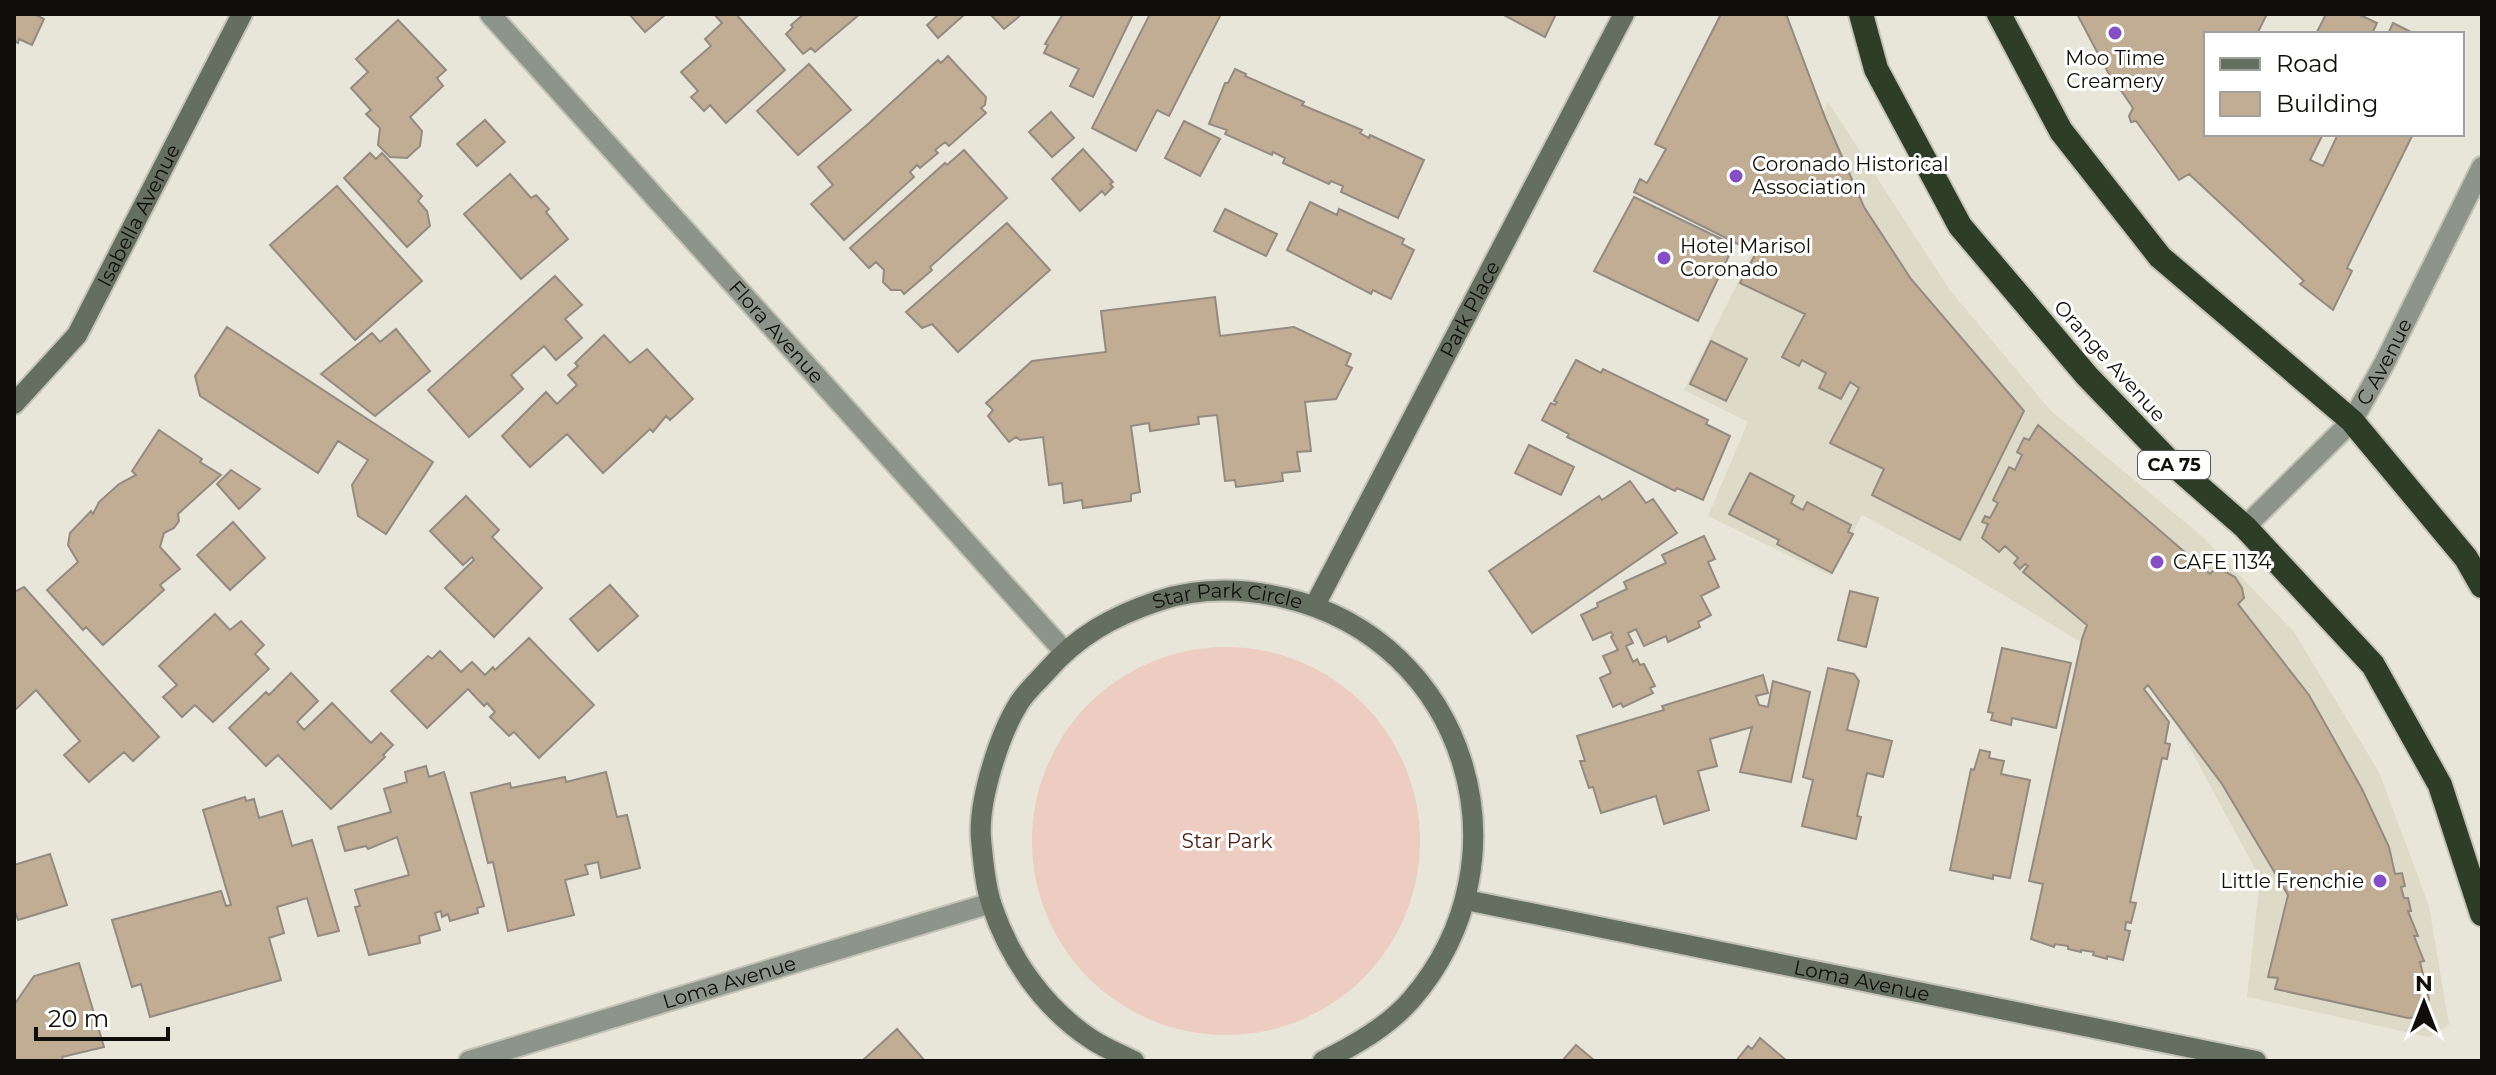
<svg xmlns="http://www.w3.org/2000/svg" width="2496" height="1075" viewBox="0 0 2496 1075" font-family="Montserrat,sans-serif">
<rect width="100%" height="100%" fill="#e7e6d9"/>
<!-- built -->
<path fill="#dddbc7" d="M1828 102 1949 289 2050 410 2204 538 2294 632 2379 772 2429 906 2449 1025 2429 1037 2247 997 2260 878 2158 689 1947 561 1862 515 1831 576 1708 516 1748 422 1684 390Z"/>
<!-- green -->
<path fill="#edccc1" d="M1032 841a194 194 0 1 1 388 0a194 194 0 1 1-388 0Z"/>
<!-- building -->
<path fill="#c1ac94" stroke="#938b81" stroke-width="2" d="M14 14H34L44 19 32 45 19 39 18 43 14 41Z
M629 14H666L645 32Z
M714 14H736L785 70 726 123 710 105 704 111 691 97 698 91 681 72 711 46 705 39 722 23Z
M804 14H860L815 52 811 48 803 54 786 34 793 27 791 25Z
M939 14H965L938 38 927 25Z
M990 14H1022L1004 29Z
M1063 14H1133L1093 97 1070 86 1079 69 1044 53 1048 45 1045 44Z
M1150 14H1221L1169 116 1157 110 1136 151 1092 128Z
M1502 14H1556L1545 37Z
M1721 14H1786L1826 120 1864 207 1911 279 2024 411 1960 540 1872 495 1884 469 1830 443 1859 388 1850 382 1841 399 1819 388 1826 373 1802 360 1799 366 1782 357 1805 314 1740 283 1756 253 1634 192 1640 179 1647 183 1666 149 1655 144Z
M2077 14H2267L2257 34H2206V134H2323L2310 160 2323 166 2338 134H2413L2347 268 2352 271 2333 310 2300 284 2304 281 2189 174 2179 180 2136 121 2131 122 2129 116 2133 108 2120 89 2124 85 2118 75 2111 78Z
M2326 14H2358L2377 23 2372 34H2316Z
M398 20 446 70 437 78 443 86 410 117 422 131 420 146 407 158 390 157 378 145 380 128 366 114 371 110 351 88 368 72 356 59Z
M2393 23 2415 34H2388Z
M948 56 986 97 985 105 981 108 986 113 949 146 945 142 935 150 938 153 920 168 917 165 910 172 914 177 844 240 811 204 833 185 818 167 868 124 938 60 941 63Z
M809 64 851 110 798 155 757 111Z
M1235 69 1246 74 1245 76 1304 102 1302 105 1362 130 1360 133 1369 138 1370 135 1424 160 1398 218 1341 192 1343 186 1331 181 1329 184 1283 163 1285 158 1273 152 1272 155 1225 134 1227 130 1209 124 1225 83H1228Z
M1051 112 1074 138 1052 157 1029 132Z
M485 120 505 142 477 166 457 144Z
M1184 121 1220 139 1200 176 1165 158Z
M1083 149 1113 182 1110 184 1113 187 1105 195 1102 191 1080 211 1052 179Z
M964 150 1007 198 930 267 932 270 904 294 901 290H891L883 282 884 270 876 262 869 268 850 248 945 163 947 165Z
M370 153 376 159 382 153 422 196 418 201 427 211 430 226 407 247 344 178Z
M510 174 531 198 536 195 549 209 546 212 568 239 521 279 464 214Z
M337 186 422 281 355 340 270 245Z
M1634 197 1734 245 1698 321 1594 271Z
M1310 202 1337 215 1339 209 1404 239 1402 244 1414 250 1391 299 1373 290 1371 294 1287 250Z
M1225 209 1277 234 1266 256 1214 231Z
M1007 223 1050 270 958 352 932 324 922 328 906 312Z
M555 276 582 305 565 319 582 338 556 360 544 346 511 375 523 389 469 437 428 390Z
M1215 297 1220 336 1294 327 1351 354 1346 365 1352 368 1336 399 1305 402 1311 451 1297 452 1300 471 1282 473 1283 481 1236 487 1235 480 1225 481 1217 415 1198 417 1199 424 1150 431 1149 423 1131 426 1140 492 1131 494V501L1083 508 1082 500 1064 503 1062 483 1049 485 1043 437 1020 440 1016 437 1009 442 988 416 993 410 986 403 1032 361 1106 352 1101 311Z
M227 327 433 462 386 534 358 516 352 485 368 460 338 441 318 473 200 396 195 376Z
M396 329 430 371 375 416 321 374 372 333 380 342Z
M604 335 630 363 647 349 693 399 670 420 666 416 653 432 650 429 603 473 567 434 530 467 502 436 546 392 557 404 577 385 568 375 578 366 575 363Z
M1711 341 1747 359 1726 401 1690 384Z
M1576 360 1601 373 1603 369 1708 420 1706 424 1730 436 1703 500 1677 488 1675 491 1567 437 1569 434 1542 420 1551 403 1555 405 1557 402 1554 401Z
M2038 425 2210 574 2216 568 2224 571 2235 577 2242 588 2244 598 2238 604 2309 695 2362 789 2389 847 2395 874 2402 873 2405 886 2401 887 2404 898H2408L2411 911H2408L2418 936H2414L2424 961 2420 962 2429 999 2426 1010 2418 1017 2408 1018 2275 989 2278 978 2268 977 2288 895 2222 784 2148 685 2144 689 2169 722 2165 743 2170 744 2167 759 2162 758 2130 902 2136 903 2131 923 2126 922 2125 930 2130 931 2123 960 2107 956V959L2093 955 2094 952 2081 950V952L2068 949V946L2055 944 2054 947 2031 939 2043 884 2029 881 2082 639 2087 625 2023 572 2028 566 2025 564 2020 569 2014 563 2018 558 2005 546 1999 552 1982 538 1988 524 1982 522 1985 516 1990 518 1998 503 1993 500 2009 467 2015 470 2022 455 2017 452 2024 438 2029 440Z
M159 430 202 459 200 462 221 475 178 514 179 521 174 528 164 533 160 547 180 569 160 585 164 590 103 645 86 627 83 630 47 590 78 562 68 545 70 533 91 511 93 514 99 502 119 484 136 475 132 471Z
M1529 445 1574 467 1561 495 1515 473Z
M231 470 260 489 239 509 217 484Z
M1750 473 1794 496 1791 503 1803 510 1807 502 1851 525 1848 532 1853 534 1832 573 1777 544 1779 540 1729 514Z
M1630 481 1646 503 1653 499 1677 533 1532 633 1489 571 1599 496 1602 500Z
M466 496 499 530 492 537 542 588 494 637 445 588 474 560 472 557 463 565 430 531Z
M233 522 265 558 230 590 197 555Z
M1704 536 1715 559 1708 562 1719 587 1701 596 1711 615 1698 622 1700 627 1668 642 1666 636 1644 646 1636 629 1628 633 1633 643 1626 646 1633 662 1637 659 1640 665 1644 664 1655 686 1650 688 1653 693 1623 707 1621 703 1613 707 1600 678 1611 673 1603 656 1618 650 1611 637 1613 635 1611 632 1593 640 1581 615 1598 607 1597 603 1627 589 1624 582 1666 563 1662 555Z
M610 585 638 616 598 651 570 619Z
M24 587 159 737 133 761 124 752 89 782 64 755 80 741 36 690 14 711V592Z
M1850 591 1878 598 1866 647 1838 640Z
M215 614 230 630 241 621 264 645 255 654 269 669 213 722 195 705 182 717 163 697 177 685 159 666Z
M529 638 594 705 539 758 514 732 509 736 490 717 495 712 487 703 484 706 468 689 427 728 391 691 428 656 432 659 440 651 461 672 472 662 485 675 493 667 495 670Z
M2002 648 2071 663 2056 728 2012 718 2011 725 1991 720 1993 713 1988 712Z
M1828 668 1854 674 1859 681 1847 730 1892 741 1883 777 1867 773 1857 816 1861 817 1856 839 1802 826 1813 780 1803 777Z
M291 673 318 701 297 722 304 730 332 703 371 743 381 733 393 745 383 755 385 757 331 809 278 755 266 766 229 728 266 692 269 695Z
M1763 675 1768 693 1756 696 1759 705 1768 707 1773 681 1810 692 1791 782 1740 772 1752 727 1710 739 1717 766 1698 771 1709 810 1664 824 1656 796 1601 813 1593 787 1589 788 1580 761H1585L1577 736 1664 710 1662 706Z
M1980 750 1990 752 1989 758 2004 761 2001 774 2030 780 2010 878 1993 875V879L1950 870 1971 769 1974 770Z
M426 766 429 777 444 772 484 906 477 908 478 913 450 921 448 914 442 917 441 911 435 913 440 930 419 936 420 943 369 955 355 907 360 906 355 890 409 875 397 837 368 849 366 846 345 851 338 827 391 812 384 789 407 782 405 772Z
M606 772 617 817 627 815 640 868 601 878 598 862 585 865 588 874 565 880 574 915 508 931 493 862 488 863 471 793 510 783 511 788 565 777 566 782Z
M245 797 246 801 254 799 259 818 282 811 292 846 312 840 339 931 318 936 307 898 277 907 284 933 269 938 281 980 150 1017 141 984 132 987 112 920 221 891 226 906 231 905 203 810Z
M50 854 67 905 18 920 14 909V865Z
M79 963 104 1047 62 1057 63 1061H14V1005L34 976Z
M897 1029 925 1061H862Z
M1760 1038 1787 1061H1736L1748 1046 1752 1049Z
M1576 1045 1595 1061H1562Z"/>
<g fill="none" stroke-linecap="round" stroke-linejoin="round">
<!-- street casing -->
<g stroke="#c4c3b8" stroke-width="24">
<g id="street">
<path id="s1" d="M490 14 1064 651"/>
<path id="s2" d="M2245 527 2352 421 2384 364 2482 167"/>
<path id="s3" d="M469 1061 991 903"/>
</g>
</g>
<!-- secondary casing -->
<g stroke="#c4c3b8" stroke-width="24">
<g id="secondary">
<path id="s4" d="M14 404 77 335 242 14"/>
<path id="s5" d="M1315 605 1624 14"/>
<path id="s6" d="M1466 900 2256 1061"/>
<path id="s7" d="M1134 1061C1120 1054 1104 1048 1091 1039 1044 1008 1010 959 992 906 985 886 983 860 981 839 978 801 999 735 1019 703 1026 692 1037 682 1046 672 1077 636 1113 616 1158 601 1200 587 1242 588 1285 598 1467 641 1533 859 1411 1000 1387 1027 1355 1045 1323 1061"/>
</g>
</g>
<!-- highway casing -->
<g stroke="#c4c3b8" stroke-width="28">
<path id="highway" d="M1861 14 1876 69 1960 226 2087 376 2166 458 2245 527 2373 665 2440 785 2482 914
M1999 14 2061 131 2160 257 2352 421 2466 558 2482 586"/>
</g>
<!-- street -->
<use href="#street" stroke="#8d958a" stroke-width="20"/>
<!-- secondary -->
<use href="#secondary" stroke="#646f5f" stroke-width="20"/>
<!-- highway -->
<use href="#highway" stroke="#2e3d28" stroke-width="24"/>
</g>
<!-- markers -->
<g fill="#844ec5" stroke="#fff" stroke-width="3">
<circle cx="2115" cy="33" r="8"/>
<circle cx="1736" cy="176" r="8"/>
<circle cx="1664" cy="258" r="8"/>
<circle cx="2157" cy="562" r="8"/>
<circle cx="2380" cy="881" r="8"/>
</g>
<g text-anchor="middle" stroke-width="6" stroke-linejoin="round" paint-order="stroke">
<!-- shield labels -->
<rect fill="#fff" stroke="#575654" stroke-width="2" x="2138" y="451" width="72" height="28" rx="6"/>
<g font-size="18" font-weight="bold" fill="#0f0e0a">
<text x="2174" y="471">CA 75</text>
</g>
<!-- poi labels -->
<g font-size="20" fill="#0f0e0a" stroke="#fff" text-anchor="start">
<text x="2115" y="65" text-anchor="middle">Moo Time<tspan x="2115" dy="23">Creamery</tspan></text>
<text x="1752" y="171">Coronado Historical<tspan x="1752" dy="23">Association</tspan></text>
<text x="1680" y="253">Hotel Marisol<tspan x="1680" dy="23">Coronado</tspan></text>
<text x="2173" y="569">CAFE 1134</text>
<text x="2364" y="888" text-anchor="end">Little Frenchie</text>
</g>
<!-- street labels -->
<g font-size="20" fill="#0f0e0a" stroke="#fff">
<text dy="7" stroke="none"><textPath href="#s4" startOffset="228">Isabella Avenue</textPath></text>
<text dy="7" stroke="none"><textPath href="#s5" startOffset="334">Park Place</textPath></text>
<text dy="7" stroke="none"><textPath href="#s1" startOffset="428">Flora Avenue</textPath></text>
<text transform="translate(2110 361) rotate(48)" y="7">Orange Avenue</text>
<text dy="7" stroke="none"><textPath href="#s2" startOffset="218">C Avenue</textPath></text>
<text dy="7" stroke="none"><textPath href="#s7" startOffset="674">Star Park Circle</textPath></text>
<text dy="7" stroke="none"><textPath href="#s6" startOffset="404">Loma Avenue</textPath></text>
<text dy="7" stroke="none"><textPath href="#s3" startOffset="272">Loma Avenue</textPath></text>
</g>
<!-- park labels -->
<g font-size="20" fill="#471b0c" stroke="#fff">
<text x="1227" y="848">Star Park</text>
</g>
</g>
<!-- border -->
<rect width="2496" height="1075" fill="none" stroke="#0f0e0a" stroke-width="32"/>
<!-- legend -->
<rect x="2204" y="32" width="260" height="104" fill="#ffffff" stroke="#9f9f9d" stroke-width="2"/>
<rect x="2220" y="58" width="40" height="12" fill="#646f5f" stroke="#9f9f9d" stroke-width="2"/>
<text x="2276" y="72" font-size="24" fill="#0f0e0a">Road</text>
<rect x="2220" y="92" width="40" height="24" fill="#c1ac94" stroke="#9f9f9d" stroke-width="2"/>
<text x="2276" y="112" font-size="24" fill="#0f0e0a">Building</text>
<!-- north arrow -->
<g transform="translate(2424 1003)" stroke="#ffffff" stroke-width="6" paint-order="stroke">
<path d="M0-6L14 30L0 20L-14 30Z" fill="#0f0e0a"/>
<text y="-12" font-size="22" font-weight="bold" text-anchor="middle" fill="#0f0e0a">N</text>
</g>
<!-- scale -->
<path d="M36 1027v12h132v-12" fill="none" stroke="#0f0e0a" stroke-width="4"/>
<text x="48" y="1027" font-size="24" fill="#0f0e0a" stroke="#ffffff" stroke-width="6" paint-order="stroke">20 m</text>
</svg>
